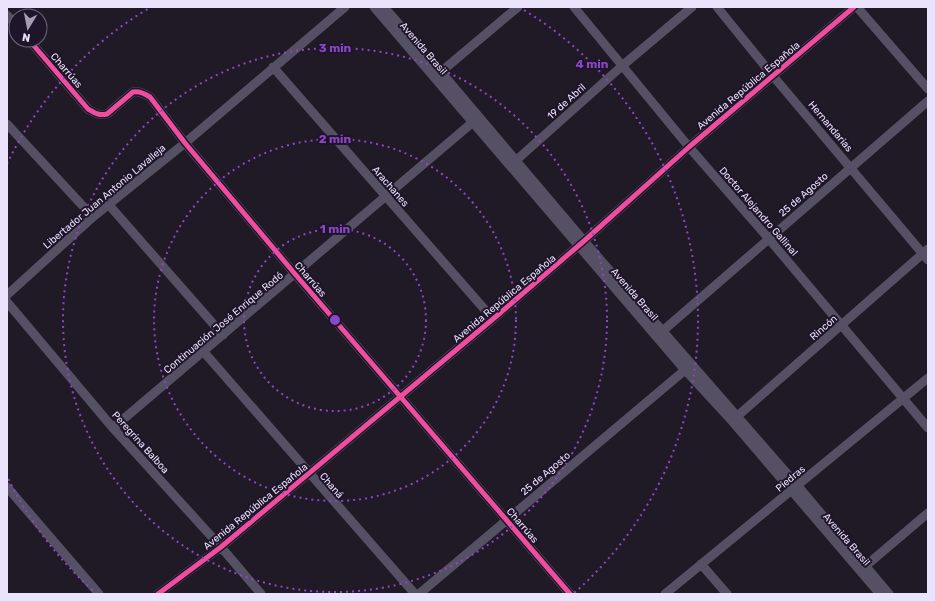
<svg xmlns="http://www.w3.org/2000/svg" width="935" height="601" viewBox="0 0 935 601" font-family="Rubik,sans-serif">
<rect width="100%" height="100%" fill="#1f1a25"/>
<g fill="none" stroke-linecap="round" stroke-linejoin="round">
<!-- street -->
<path stroke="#565064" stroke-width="9" d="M374 7 685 370 732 421 880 594
M384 7 441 72 584 241 797 485 889 594
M574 7 689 147 769 239 928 428
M717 7 773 76 928 260
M857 7 928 89
M7 15 16 25
M29 40 88 109C95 113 99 116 107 114L133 92C140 91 145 94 150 97L185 143 295 274 570 594
M273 67 493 319
M436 76 518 7
M7 124 93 217
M512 164 622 66 692 7
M109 205 223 335
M7 295 93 217 185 143 345 7
M7 302 113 428 221 547 261 594
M658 335 928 101
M203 351 415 594
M733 420 928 249
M113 428 473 122
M7 487 99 594
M701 564 727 594
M862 569 928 513
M158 594 221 547 493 319 584 241 689 147 854 7
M419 594 685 370
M665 594 928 378"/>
<!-- cycleway casing -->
<g stroke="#1e152a" stroke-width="8">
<path id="cycleway" d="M29 40 88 109C95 113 99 116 107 114L133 92C140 91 145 94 150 97L185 143 295 274 570 594
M158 594 221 547 493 319 584 241 689 147 854 7"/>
</g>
<!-- cycleway -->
<use href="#cycleway" stroke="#ef4d9e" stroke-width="5"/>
</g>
<!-- distance rings -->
<g fill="none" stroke="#8c47c8" stroke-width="2" stroke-dasharray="2 4">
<circle cx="335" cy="320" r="91"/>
<circle cx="335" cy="320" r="181"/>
<circle cx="335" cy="320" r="272"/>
<path d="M97 594A363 363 0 0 1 7 476M7 164A363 363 0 0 1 151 7M519 7A363 363 0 0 1 573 594"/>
</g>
<g text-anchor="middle" stroke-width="4" stroke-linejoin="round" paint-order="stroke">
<!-- street labels -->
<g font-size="10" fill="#ebe2fb" stroke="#1e152a">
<text transform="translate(424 48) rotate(49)" y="4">Avenida Brasil</text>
<text transform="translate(67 70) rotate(49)" y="4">Charrúas</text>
<text transform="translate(748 85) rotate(-40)" y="4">Avenida República Española</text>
<text transform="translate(566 101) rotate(-42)" y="4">19 de Abril</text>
<text transform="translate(831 126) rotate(50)" y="4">Hernandarias</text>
<text transform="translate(391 186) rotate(49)" y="4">Arachanes</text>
<text transform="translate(803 194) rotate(-41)" y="4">25 de Agosto</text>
<text transform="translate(104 196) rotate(-40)" y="4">Libertador Juan Antonio Lavalleja</text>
<text transform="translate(759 211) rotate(49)" y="4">Doctor Alejandro Gallinal</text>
<text transform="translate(311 279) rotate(49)" y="4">Charrúas</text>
<text transform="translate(635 294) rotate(49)" y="4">Avenida Brasil</text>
<text transform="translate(504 298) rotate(-40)" y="4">Avenida República Española</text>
<text transform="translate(223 322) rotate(-40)" y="4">Continuación José Enrique Rodó</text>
<text transform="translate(823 327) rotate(-41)" y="4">Rincón</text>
<text transform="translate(141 442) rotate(48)" y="4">Peregrina Balboa</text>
<text transform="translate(545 473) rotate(-40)" y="4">25 de Agosto</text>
<text transform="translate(790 478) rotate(-40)" y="4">Piedras</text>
<text transform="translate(332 485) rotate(49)" y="4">Chaná</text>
<text transform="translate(255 506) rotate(-39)" y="4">Avenida República Española</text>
<text transform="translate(523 525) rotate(49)" y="4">Charrúas</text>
<text transform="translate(847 539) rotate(49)" y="4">Avenida Brasil</text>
</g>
</g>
<circle cx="335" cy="320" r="6" fill="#8c47c8" stroke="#1e152a" stroke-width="2"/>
<g font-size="12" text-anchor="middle" font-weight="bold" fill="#8c47c8" stroke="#1e152a" stroke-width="4" stroke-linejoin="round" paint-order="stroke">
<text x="335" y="52">3 min</text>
<text x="592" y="68">4 min</text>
<text x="335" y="143">2 min</text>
<text x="335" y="233">1 min</text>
</g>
<!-- border -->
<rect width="935" height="601" fill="none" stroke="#ebe2fb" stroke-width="16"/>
<!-- north arrow -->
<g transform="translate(28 28) rotate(190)"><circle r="19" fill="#1e152a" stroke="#70677e"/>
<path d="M0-3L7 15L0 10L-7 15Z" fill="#a49cb0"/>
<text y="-6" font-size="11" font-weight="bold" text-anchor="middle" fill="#ebe2fb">N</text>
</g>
</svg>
